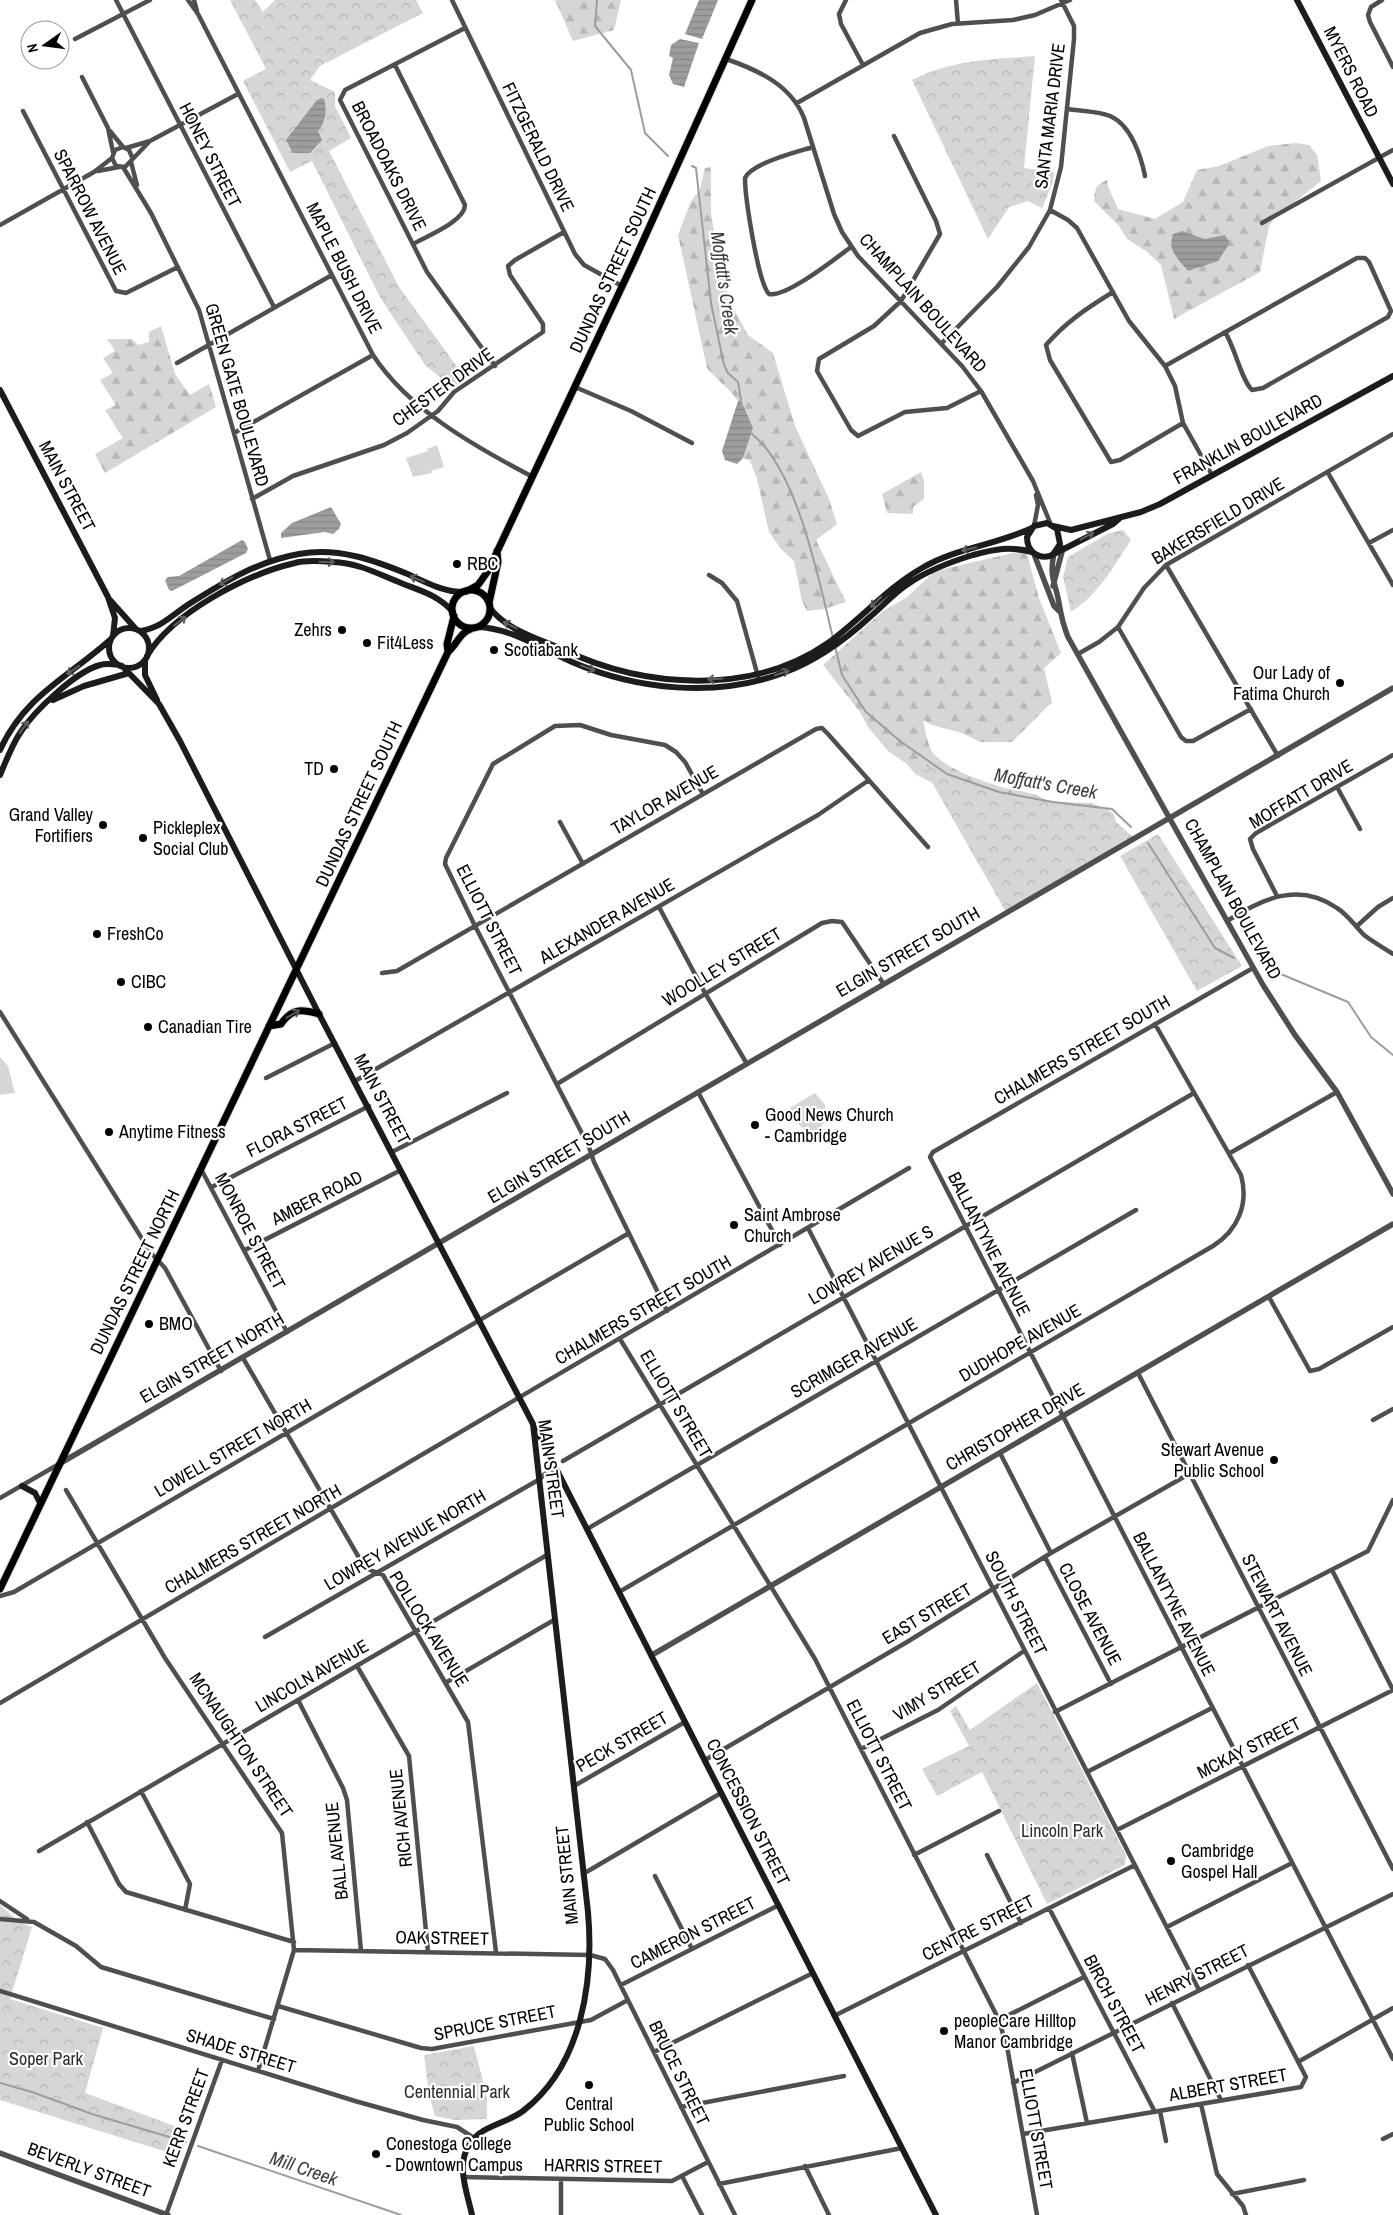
<svg xmlns="http://www.w3.org/2000/svg" width="1393" height="2215" viewBox="0 0 1393 2215" font-family="'Archivo Narrow',sans-serif">
<defs>
<pattern id="forest-firs" width="22" height="20" patternUnits="userSpaceOnUse" patternTransform="scale(1.25)"><rect width="22" height="20" fill="#d6d6d6"/><path d="M5 1l3.5 6h-7zM16 11l3.5 6h-7z" fill="#b6b6b6"/></pattern>
<pattern id="park-crowns" width="20" height="18" patternUnits="userSpaceOnUse" patternTransform="scale(1.25)"><rect width="20" height="18" fill="#d6d6d6"/><path d="M2 6a3 3 0 1 1 6 0M12 15a3 3 0 1 1 6 0" fill="none" stroke="#b6b6b6"/></pattern>
<pattern id="water-rules" width="6" height="5" patternUnits="userSpaceOnUse" patternTransform="scale(1.25)"><rect width="6" height="5" fill="#9d9d9d"/><path d="M0 2.5h6" fill="none" stroke="#858585"/></pattern>
</defs>
<rect width="100%" height="100%" fill="#fff"/>
<!-- green -->
<path fill="#d6d6d6" d="M437 445 444 467 431 471 432 473 413 477 406 458 428 451 427 449Z
M0 1057 8 1066 15 1093 0 1095Z
M815 1093 825 1105 826 1120 813 1137 789 1116 790 1108Z"/>
<!-- forest -->
<path fill="url(#forest-firs)" fill-rule="evenodd" d="M555 0H621L614 30 573 41Z
M1296 143 1309 145 1317 155 1321 181 1276 217 1269 226 1260 272 1174 319 1161 265 1146 251 1127 239 1119 226 1094 201C1095 188 1096 184 1108 180L1107 184 1118 209 1155 219 1183 202 1197 170 1219 166 1268 146ZM1183 231 1205 239 1218 261Z
M711 167V213L720 265 731 304 748 335 773 353 795 426 829 499 837 524 816 540 846 602 824 609 807 611 802 601 794 561 781 549 769 532 757 479 750 461 743 458 753 428 741 400 738 401C729 388 717 380 707 368L678 235 691 201 700 189 705 168Z
M161 326 175 374 190 395 209 384 216 407 105 473 95 454 123 438 105 410 116 405 100 380 113 373 103 358 115 351 107 339H132L138 345 149 342V332Z
M921 472 924 481V499L913 507V514L887 513 882 494Z
M1026 550 1039 598 1061 653 1044 668 1052 702 1012 742H980L962 733 932 725 923 720C925 729 927 741 931 750 941 768 989 784 1009 789 1025 792 1039 793 1051 804L938 786 916 774 920 780 907 764 888 751 868 727 860 712 823 665 883 611 906 598 935 571Z"/>
<!-- park -->
<path fill="url(#park-crowns)" d="M230 0H255L263 12 275 0H416L423 13 320 66 310 80 335 92V106L351 138 329 151 399 287 466 379 453 388 425 365 381 299 312 161 290 172 243 81 266 69Z
M1035 56 1024 168 1054 172 1053 182 1042 208 1028 201 1009 207 988 239 912 80C955 59 988 60 1035 56Z
M1123 530 1131 540C1113 567 1099 594 1071 612L1063 577 1068 557 1109 533Z
M922 765 997 791 1056 802 1091 803 1107 809 1114 814 1116 822 1134 838 1006 912Z
M1158 834 1242 966 1197 991 1120 856Z
M1037 1683 1126 1855 1125 1865 1047 1904 982 1772 937 1796 922 1769 969 1746 950 1711 956 1706 970 1730Z
M0 1905 19 1922 32 1927 10 1999 103 2028 85 2093 188 2131 180 2156 0 2100Z
M474 2046 487 2097V2119L455 2120 435 2116 429 2094 424 2055Z"/>
<!-- water -->
<path fill="url(#water-rules)" d="M699 0H718L702 39 685 34Z
M680 39 699 43 684 87 673 84 669 75 673 58 669 56 671 45Z
M322 98 324 99C327 111 326 121 318 131L322 140 310 153H293L286 140 317 100Z
M1183 231 1205 239 1225 235 1230 243 1218 261 1188 271C1178 259 1167 250 1173 234Z
M741 400 753 428 743 458 737 464 725 460 722 451 738 401Z
M331 507 341 524 339 529 333 534 325 532 281 538V533L292 523Z
M242 540 245 542 248 549 246 553 172 591 169 590 165 580 168 577 179 576Z"/>
<g fill="none" stroke-linecap="round" stroke-linejoin="round">
<!-- stream -->
<path stroke="#9d9d9d" stroke-width="2" d="M597 0 595 26 631 70 645 133 668 156
M692 166 696 168 711 303 724 365 728 373 738 382 741 400
M752 434C798 471 819 581 833 638
M835 646 842 675 866 712 900 741 947 774 999 792 1053 802 1112 809 1131 827
M1148 843 1215 948 1234 958
M1271 970 1348 1002 1371 1037 1393 1055
M0 2083 32 2092 92 2114 186 2142
M198 2146 401 2215"/>
<!-- primary casing -->
<g stroke="#dbdbdb" stroke-width="9">
<path id="primary" d="M452 609a19 19 0 1 1 38 0a19 19 0 1 1-38 0Z
M467 591 478 585 488 571 634 261 752 0
M489 603 498 562 497 551
M448 652 447 644 454 616
M269 1026 281 1024C292 1008 301 1009 319 1014
M0 1589 448 652C458 643 459 633 473 628"/>
</g>
<!-- minor -->
<path stroke="#4f4f4f" stroke-width="4.5" d="M116 0 274 307
M188 0 198 14 373 355C408 409 474 446 531 476
M194 0 197 11
M452 0 575 254 584 265 622 286
M846 0 839 14 841 24 863 65
M956 0 958 24
M1382 0 1371 7 1368 15 1370 22 1393 67
M465 28 345 90 340 100 427 272 495 366
M75 39 150 0
M726 59C758 70 791 85 804 118L834 214 842 232 858 256 962 366 981 391 1033 481 1051 525
M395 65 465 205C465 221 427 236 413 244
M82 77 108 128 113 152
M797 103 920 33 952 24 1013 20 1035 15 1070 0
M1067 109C1080 111 1098 111 1110 116 1131 125 1141 156 1145 176
M23 111 116 291 126 293 178 267
M110 131 123 147
M894 136 936 221 940 234 901 301 874 326 819 359 817 371 851 430 858 436 905 412 947 408 981 391
M813 147C797 152 752 163 745 178 745 197 758 283 769 294 786 298 836 258 851 247
M126 148 150 141 238 94
M132 157 129 150 123 147 115 150 112 158 116 166 125 167 149 142
M131 162 137 185
M123 167 151 213 199 310 270 560
M98 171 119 167
M1050 210 1068 220 1077 228 1129 321 1165 366 1175 386 1183 423 1212 475
M1262 223 1393 150
M0 225 94 172 112 158
M1113 292C1087 308 1066 322 1046 345L1050 360 1111 462 1120 460 1183 423
M941 344 997 287 1029 247 1050 210 1061 167 1074 39V26L1061 0
M177 363 332 275
M1165 366 1357 258H1365L1369 262 1391 311 1388 317 1263 388 1252 390C1241 379 1236 350 1225 332
M575 387 631 411 692 443
M234 433 373 355
M1328 473 1393 585
M252 499 293 476 384 445 407 433 438 411 454 392 543 332V324L510 275 508 266 515 260 564 232
M1034 526 1038 505 1036 495
M1369 543 1393 530
M1166 565 1278 756
M709 575 722 583 737 601 759 680
M1118 627 1181 737 1186 741H1193L1251 709
M1078 654 1099 642 1118 627 1144 588 1166 565 1393 434
M1337 787 1360 829
M560 822 583 864
M1277 896 1253 849 1250 839 1256 833 1393 755
M659 907 705 993 747 1064
M1227 921C1262 899 1298 881 1337 908 1348 915 1355 926 1364 935 1373 942 1384 948 1393 954
M1357 926 1378 907 1393 898
M1253 968 933 1152 930 1157 1393 2059
M382 973 397 971 816 729 822 728 828 734 928 847
M0 1012 151 1253 165 1268 221 1371
M266 1078 335 1043
M355 1081 818 815 869 780
M557 1084 822 923 832 921 842 922 883 983
M698 1092 780 1245
M392 1152 507 1093
M1230 1153 1337 1092
M201 1169 287 1332
M212 1187 369 1106
M808 1228 1199 1990
M245 1250 401 1170
M1269 1297 1310 1371 1319 1369 1393 1327
M667 1311 594 1162 589 1147 475 926 445 864 446 858 493 764 555 726 580 725 611 735 665 745 676 752 685 762 703 794
M620 1339 815 1659 999 2020 1008 2052 1037 2215
M243 1358 365 1568 383 1575 468 1722 496 1952
M1138 1373 1393 1869
M1373 1420 1393 1409
M1000 1453 1051 1553
M563 1461 1194 1093
M66 1490 165 1658 282 1833 294 1950 258 2071
M0 1498 59 1464
M587 1529 1136 1210
M1045 1557 1111 1684
M619 1592 1213 1246C1238 1230 1249 1204 1241 1175L1155 1024
M0 1596 14 1592 629 1233
M265 1637 540 1479C545 1473 550 1469 558 1474
M357 1666 409 1756 428 1952
M447 1682 554 1620
M298 1700 343 1788 347 1800 361 1951
M0 1703 909 1168
M1055 1712 1368 1551 1393 1500
M861 1749 938 1710 1024 1651
M705 1760 907 1642 1051 1553 1189 1474
M1087 1772 1212 1708
M574 1786 685 1722
M141 1791 190 1884 185 1910
M87 1822 119 1884 126 1892 294 1942
M1117 1830 1393 1690 1332 1570
M39 1851 547 1555
M914 1855 999 1811
M987 1855 1021 1923
M583 1874 721 1793
M655 1876 692 1949
M0 1901 27 1919
M1049 1908 1155 2112
M0 1919 34 1922 76 1946 101 1967 274 2019
M1167 1927 1292 1863
M294 1950 590 1955 605 1959 613 1970 735 2215
M621 1985 779 1905
M0 1991 355 2101 423 2120 457 2127 474 2138
M1172 2003 1221 2100
M278 2006 421 2048 432 2049 591 2020 628 2000
M834 2016 1135 1865
M999 2020 1084 1977
M654 2052 813 1973
M1072 2053 1087 2123
M1298 2062 1393 2008
M1013 2083 1393 1894
M1201 2104 1217 2174 1243 2206 1246 2215
M681 2107 844 2076
M1160 2111 1166 2141
M1023 2134 1301 2087 1306 2077 1248 1965
M1383 2139 1393 2134
M805 2166 829 2215
M682 2176 702 2215
M463 2177 672 2181 708 2162
M561 2179V2215
M719 2184 902 2148
M1232 2194 1304 2180
M166 2215 222 2060"/>
<!-- tertiary -->
<path stroke="#4f4f4f" stroke-width="5.5" d="M1054 553C1049 578 1055 580 1059 603 1061 615 1063 625 1068 637L1263 985 1295 1035 1337 1092 1393 1194
M1034 554 1054 606 1059 611
M1053 586 1063 548
M59 1464 1393 688
M652 1655 1393 1224
M0 2153 168 2215"/>
<!-- secondary -->
<path stroke="#1c1c1c" stroke-width="6" d="M1297 0 1393 184
M0 390 108 597 115 618 113 636
M1053 526 1071 530 1141 512 1160 504 1393 376
M1054 553 1060 544 1057 529 1047 523 1034 526 1027 537C1027 551 1037 559 1050 556L1113 524 1120 518
M110 600 135 628
M490 608C506 630 540 639 564 650 644 688 752 696 828 643 861 619 887 588 922 568 956 548 996 545 1032 528
M477 627C512 628 542 649 572 662 637 690 716 698 783 673 816 661 845 640 871 616 883 606 894 593 908 584 928 570 950 562 973 555 996 549 1009 546 1032 552
M109 648a20 20 0 1 1 40 0a20 20 0 1 1-40 0Z
M140 631C161 628 172 615 189 604 224 582 258 561 299 554 338 547 374 560 410 575 427 583 444 592 464 592
M147 656C172 613 247 574 295 563 306 560 321 561 333 562 359 563 378 574 401 583 421 591 438 595 453 612
M145 660V675L157 700
M122 666 159 704 180 741 319 1014 533 1424 588 1912C594 1981 582 2066 523 2111 506 2124 481 2125 469 2145 456 2166 467 2192 472 2215
M53 700 84 686 129 673
M0 750C25 695 69 677 111 639
M0 775C6 761 12 745 20 733 34 711 75 672 100 665 106 663 112 664 119 665
M536 1429 936 2215
M22 1486 35 1493 40 1503"/>
<!-- primary -->
<use href="#primary" stroke="#000" stroke-width="7"/>
</g>
<!-- one-way arrows -->
<defs><path id="oneway-shaft" d="M-6 0H5M1.5-3L5.5 0L1.5 3" fill="none" stroke-width="1.6" stroke-linecap="round" stroke-linejoin="round" transform="scale(1.25)"/></defs>
<g stroke="#606060">
<use href="#oneway-shaft" transform="translate(1087 536) rotate(-28)"/>
<use href="#oneway-shaft" transform="translate(969 549) rotate(166)"/>
<use href="#oneway-shaft" transform="translate(327 562) rotate(2)"/>
<use href="#oneway-shaft" transform="translate(417 579) rotate(-157)"/>
<use href="#oneway-shaft" transform="translate(226 581) rotate(150)"/>
<use href="#oneway-shaft" transform="translate(876 602) rotate(136)"/>
<use href="#oneway-shaft" transform="translate(180 621) rotate(-39)"/>
<use href="#oneway-shaft" transform="translate(510 625) rotate(-154)"/>
<use href="#oneway-shaft" transform="translate(588 668) rotate(21)"/>
<use href="#oneway-shaft" transform="translate(73 670) rotate(145)"/>
<use href="#oneway-shaft" transform="translate(782 673) rotate(-18)"/>
<use href="#oneway-shaft" transform="translate(715 679) rotate(176)"/>
<use href="#oneway-shaft" transform="translate(24 727) rotate(-54)"/>
</g>
<use stroke="#595959" href="#oneway-shaft" transform="translate(293 1014) rotate(-30)"/>
<!-- markers -->
<g fill="#000" stroke="#fff" stroke-width="2">
<circle cx="457" cy="564" r="5"/>
<circle cx="342" cy="630" r="5"/>
<circle cx="367" cy="643" r="5"/>
<circle cx="494" cy="650" r="5"/>
<circle cx="1340" cy="683" r="5"/>
<circle cx="334" cy="769" r="5"/>
<circle cx="103" cy="825" r="5"/>
<circle cx="143" cy="838" r="5"/>
<circle cx="97" cy="934" r="5"/>
<circle cx="121" cy="982" r="5"/>
<circle cx="148" cy="1027" r="5"/>
<circle cx="755" cy="1125" r="5"/>
<circle cx="109" cy="1132" r="5"/>
<circle cx="734" cy="1225" r="5"/>
<circle cx="149" cy="1324" r="5"/>
<circle cx="1274" cy="1460" r="5"/>
<circle cx="1171" cy="1861" r="5"/>
<circle cx="944" cy="2031" r="5"/>
<circle cx="589" cy="2085" r="5"/>
<circle cx="376" cy="2154" r="5"/>
</g>
<g text-anchor="middle" stroke-width="4.5" stroke-linejoin="round" paint-order="stroke">
<!-- street labels -->
<g font-size="18" fill="#000" stroke="#fff">
<text transform="translate(1351 72) rotate(63)" y="6">MYERS ROAD</text>
<text transform="translate(1050 116) rotate(-83)" y="6">SANTA MARIA DRIVE</text>
<text transform="translate(538 147) rotate(64)" y="6">FITZGERALD DRIVE</text>
<text transform="translate(210 155) rotate(63)" y="6">HONEY STREET</text>
<text transform="translate(389 166) rotate(63)" y="6">BROADOAKS DRIVE</text>
<text transform="translate(90 212) rotate(63)" y="6">SPARROW AVENUE</text>
<text transform="translate(344 268) rotate(63)" y="6">MAPLE BUSH DRIVE</text>
<text transform="translate(613 270) rotate(-65)" y="6">DUNDAS STREET SOUTH</text>
<text transform="translate(923 303) rotate(48)" y="6">CHAMPLAIN BOULEVARD</text>
<text transform="translate(443 387) rotate(-36)" y="6">CHESTER DRIVE</text>
<text transform="translate(237 395) rotate(74)" y="6">GREEN GATE BOULEVARD</text>
<text transform="translate(1248 439) rotate(-29)" y="6">FRANKLIN BOULEVARD</text>
<text transform="translate(67 486) rotate(62)" y="6">MAIN STREET</text>
<text transform="translate(1218 521) rotate(-31)" y="6">BAKERSFIELD DRIVE</text>
<text transform="translate(1301 794) rotate(-31)" y="6">MOFFATT DRIVE</text>
<text transform="translate(665 800) rotate(-30)" y="6">TAYLOR AVENUE</text>
<text transform="translate(359 804) rotate(-65)" y="6">DUNDAS STREET SOUTH</text>
<text transform="translate(1233 899) rotate(61)" y="6">CHAMPLAIN BOULEVARD</text>
<text transform="translate(489 920) rotate(63)" y="6">ELLIOTT STREET</text>
<text transform="translate(607 921) rotate(-30)" y="6">ALEXANDER AVENUE</text>
<text transform="translate(908 952) rotate(-30)" y="6">ELGIN STREET SOUTH</text>
<text transform="translate(722 967) rotate(-31)" y="6">WOOLLEY STREET</text>
<text transform="translate(1082 1050) rotate(-30)" y="6">CHALMERS STREET SOUTH</text>
<text transform="translate(382 1099) rotate(62)" y="6">MAIN STREET</text>
<text transform="translate(297 1127) rotate(-27)" y="6">FLORA STREET</text>
<text transform="translate(559 1157) rotate(-31)" y="6">ELGIN STREET SOUTH</text>
<text transform="translate(317 1198) rotate(-27)" y="6">AMBER ROAD</text>
<text transform="translate(250 1231) rotate(62)" y="6">MONROE STREET</text>
<text transform="translate(989 1244) rotate(63)" y="6">BALLANTYNE AVENUE</text>
<text transform="translate(871 1265) rotate(-30)" y="6">LOWREY AVENUE S</text>
<text transform="translate(135 1272) rotate(-64)" y="6">DUNDAS STREET NORTH</text>
<text transform="translate(643 1310) rotate(-30)" y="6">CHALMERS STREET SOUTH</text>
<text transform="translate(1020 1343) rotate(-30)" y="6">DUDHOPE AVENUE</text>
<text transform="translate(212 1358) rotate(-30)" y="6">ELGIN STREET NORTH</text>
<text transform="translate(854 1358) rotate(-30)" y="6">SCRIMGER AVENUE</text>
<text transform="translate(676 1404) rotate(59)" y="6">ELLIOTT STREET</text>
<text transform="translate(1015 1427) rotate(-30)" y="6">CHRISTOPHER DRIVE</text>
<text transform="translate(233 1448) rotate(-30)" y="6">LOWELL STREET NORTH</text>
<text transform="translate(551 1469) rotate(82)" y="6">MAIN STREET</text>
<text transform="translate(253 1539) rotate(-30)" y="6">CHALMERS STREET NORTH</text>
<text transform="translate(405 1540) rotate(-30)" y="6">LOWREY AVENUE NORTH</text>
<text transform="translate(1016 1603) rotate(63)" y="6">SOUTH STREET</text>
<text transform="translate(1174 1604) rotate(63)" y="6">BALLANTYNE AVENUE</text>
<text transform="translate(927 1614) rotate(-31)" y="6">EAST STREET</text>
<text transform="translate(1090 1614) rotate(62)" y="6">CLOSE AVENUE</text>
<text transform="translate(1277 1615) rotate(63)" y="6">STEWART AVENUE</text>
<text transform="translate(429 1629) rotate(58)" y="6">POLLOCK AVENUE</text>
<text transform="translate(312 1676) rotate(-30)" y="6">LINCOLN AVENUE</text>
<text transform="translate(937 1691) rotate(-31)" y="6">VIMY STREET</text>
<text transform="translate(622 1742) rotate(-30)" y="6">PECK STREET</text>
<text transform="translate(241 1745) rotate(56)" y="6">MCNAUGHTON STREET</text>
<text transform="translate(1249 1748) rotate(-27)" y="6">MCKAY STREET</text>
<text transform="translate(879 1755) rotate(63)" y="6">ELLIOTT STREET</text>
<text transform="translate(748 1812) rotate(63)" y="6">CONCESSION STREET</text>
<text transform="translate(401 1818) rotate(-96)" y="6">RICH AVENUE</text>
<text transform="translate(337 1851) rotate(-96)" y="6">BALL AVENUE</text>
<text transform="translate(567 1875) rotate(-96)" y="6">MAIN STREET</text>
<text transform="translate(978 1928) rotate(-27)" y="6">CENTRE STREET</text>
<text transform="translate(693 1933) rotate(-27)" y="6">CAMERON STREET</text>
<text transform="translate(442 1938) rotate(1)" y="6">OAK STREET</text>
<text transform="translate(1197 1975) rotate(-27)" y="6">HENRY STREET</text>
<text transform="translate(1114 2004) rotate(62)" y="6">BIRCH STREET</text>
<text transform="translate(495 2023) rotate(-11)" y="6">SPRUCE STREET</text>
<text transform="translate(241 2051) rotate(17)" y="6">SHADE STREET</text>
<text transform="translate(679 2073) rotate(64)" y="6">BRUCE STREET</text>
<text transform="translate(1228 2085) rotate(-10)" y="6">ALBERT STREET</text>
<text transform="translate(186 2118) rotate(-70)" y="6">KERR STREET</text>
<text transform="translate(1036 2129) rotate(80)" y="6">ELLIOTT STREET</text>
<text transform="translate(603 2166) rotate(1)" y="6">HARRIS STREET</text>
<text transform="translate(89 2170) rotate(20)" y="6">BEVERLY STREET</text>
</g>
<!-- poi labels -->
<g font-size="18" fill="#000" stroke="#fff" text-anchor="start">
<text x="467" y="570">RBC</text>
<text x="332" y="636" text-anchor="end">Zehrs</text>
<text x="377" y="649">Fit4Less</text>
<text x="504" y="656">Scotiabank</text>
<text x="1330" y="679" text-anchor="end">Our Lady of<tspan x="1330" dy="21">Fatima Church</tspan></text>
<text x="324" y="775" text-anchor="end">TD</text>
<text x="93" y="821" text-anchor="end">Grand Valley<tspan x="93" dy="21">Fortifiers</tspan></text>
<text x="153" y="834">Pickleplex<tspan x="153" dy="21">Social Club</tspan></text>
<text x="107" y="940">FreshCo</text>
<text x="131" y="988">CIBC</text>
<text x="158" y="1033">Canadian Tire</text>
<text x="765" y="1121">Good News Church<tspan x="765" dy="21">- Cambridge</tspan></text>
<text x="119" y="1138">Anytime Fitness</text>
<text x="744" y="1221">Saint Ambrose<tspan x="744" dy="21">Church</tspan></text>
<text x="159" y="1330">BMO</text>
<text x="1264" y="1456" text-anchor="end">Stewart Avenue<tspan x="1264" dy="21">Public School</tspan></text>
<text x="1181" y="1857">Cambridge<tspan x="1181" dy="21">Gospel Hall</tspan></text>
<text x="954" y="2027">peopleCare Hilltop<tspan x="954" dy="21">Manor Cambridge</tspan></text>
<text x="589" y="2110" text-anchor="middle">Central<tspan x="589" dy="21">Public School</tspan></text>
<text x="386" y="2150">Conestoga College<tspan x="386" dy="21">- Downtown Campus</tspan></text>
</g>
<!-- park labels -->
<g font-size="18" fill="#2d2d2d" stroke="#fff">
<text x="1062" y="1837">Lincoln Park</text>
<text x="46" y="2065">Soper Park</text>
<text x="457" y="2098">Centennial Park</text>
</g>
<!-- water labels -->
<g font-size="19" font-style="italic" fill="#3e3e3e" stroke="#fff">
<text transform="translate(725 283) rotate(82)" y="7">Moffatt's Creek</text>
<text transform="translate(1046 783) rotate(10)" y="7">Moffatt's Creek</text>
<text transform="translate(304 2168) rotate(19)" y="7">Mill Creek</text>
</g>
</g>
<!-- north arrow -->
<g transform="translate(45 45) rotate(256)"><circle r="24" fill="#ffffff" stroke="#999999"/>
<path d="M0-4L9 19L0 12L-9 19Z" fill="#000000"/>
<text y="-8" font-size="14" font-weight="bold" text-anchor="middle" fill="#000000">N</text>
</g>
</svg>
